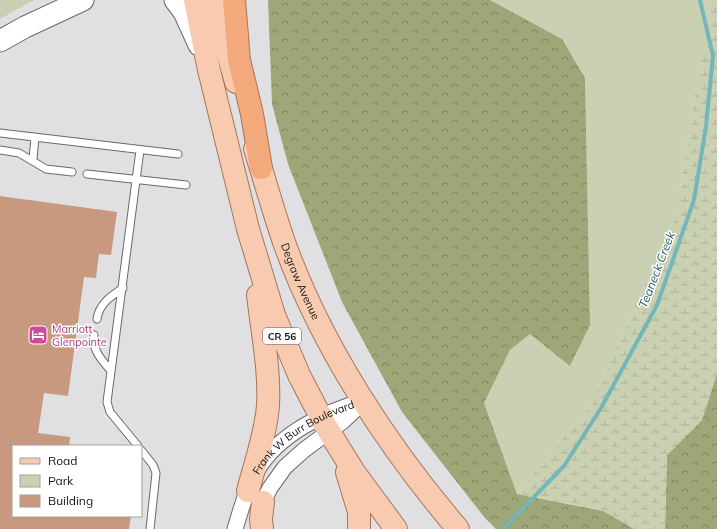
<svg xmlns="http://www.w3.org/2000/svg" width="717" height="529" viewBox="0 0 717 529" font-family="Mulish,sans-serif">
<defs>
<pattern id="forest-crowns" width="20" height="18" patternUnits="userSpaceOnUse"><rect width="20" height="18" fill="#9da777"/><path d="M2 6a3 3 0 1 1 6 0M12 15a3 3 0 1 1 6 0" fill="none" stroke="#7f8760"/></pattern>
<pattern id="wetland-marsh" width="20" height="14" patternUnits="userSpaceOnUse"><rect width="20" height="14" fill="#cad1b2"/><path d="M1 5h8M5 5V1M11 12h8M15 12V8" fill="none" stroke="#adb398"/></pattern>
</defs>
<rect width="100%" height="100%" fill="#e0e0e3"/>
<!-- green -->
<path fill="#cad1b2" d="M0 0H34L0 19Z
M490 0H707L712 36 701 59 675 219 590 405 517 494 484 403 510 350 530 334 570 365 590 324 585 78 562 39Z"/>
<!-- forest -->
<path fill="url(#forest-crowns)" d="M268 0H490L562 39 585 78 590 325 570 366 530 334 510 350 484 403 517 494 604 511 634 529H496L485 518 402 412 342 302 288 164 272 104Z
M717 373V529H665L667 455 702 420Z"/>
<!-- wetland -->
<path fill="url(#wetland-marsh)" d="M707 0H717V373L702 420 667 455 665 529H634L603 511 517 494 590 405 675 219 701 59 712 36Z"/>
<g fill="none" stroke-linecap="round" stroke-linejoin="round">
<!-- stream -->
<path stroke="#74b6b9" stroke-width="4" d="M503 529 564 466 601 408 657 305 694 200 706 126 713 56 700 0"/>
</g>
<!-- building -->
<path fill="#c8987f" d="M0 196 117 212 111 255 99 254 96 278 84 277 68 396 44 393 38 433 70 437 69 446H13V516H131L129 529H0Z"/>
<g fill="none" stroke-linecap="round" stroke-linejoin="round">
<!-- lane casing -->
<g stroke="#68696b" stroke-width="9">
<path id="lane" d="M0 133 178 154
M0 150 19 153 46 169 72 172
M33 159 35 137
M87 174 186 185
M97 319C99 304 111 296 123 288
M94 335C92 351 102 360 111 371
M138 446 110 412 107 402 140 150
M141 450 153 465 156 473 150 529"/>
</g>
<!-- street casing -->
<g stroke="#68696b" stroke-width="17">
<g id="street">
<path d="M259 511 270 488 285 467 304 450 342 422 363 402"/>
<path id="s1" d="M235 529C241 510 246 489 256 472 278 434 324 412 364 401"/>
</g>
</g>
<!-- secondary casing -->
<g stroke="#68696b" stroke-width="23">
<path id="secondary" d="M175 0 184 12 199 45
M0 41 25 27 83 0"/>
</g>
<!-- primary casing -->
<g stroke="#a67559" stroke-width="24">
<g id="primary">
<path d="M195 0 209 70 248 229 274 315 299 375 325 425 354 472 396 529"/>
<path d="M213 0 236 82"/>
<path id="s2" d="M255 149C265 181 274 214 285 245 322 347 388 447 458 529"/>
<path d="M347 472 359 512V529"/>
<path d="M248 491C255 463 266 434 268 405 270 369 262 331 258 295"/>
<path d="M262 529 261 519 263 502"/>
</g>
</g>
<!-- highway casing -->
<g stroke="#a67559" stroke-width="24">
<path id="highway" d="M234 0 239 60 252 114 261 168"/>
</g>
<!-- lane -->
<use href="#lane" stroke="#fff" stroke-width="7"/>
<!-- street -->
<use href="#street" stroke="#fff" stroke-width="15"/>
<!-- secondary -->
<use href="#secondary" stroke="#fff" stroke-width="21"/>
<!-- primary -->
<use href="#primary" stroke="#f8cbb1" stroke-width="22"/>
<!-- highway -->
<use href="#highway" stroke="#f4a97d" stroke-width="22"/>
</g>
<!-- icons -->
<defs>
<g id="hotel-square" transform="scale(1)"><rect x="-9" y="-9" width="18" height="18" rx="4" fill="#d1479c" stroke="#fff"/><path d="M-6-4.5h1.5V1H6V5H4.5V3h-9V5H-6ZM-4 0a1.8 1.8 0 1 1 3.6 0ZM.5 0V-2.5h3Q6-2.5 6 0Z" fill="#fff"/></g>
</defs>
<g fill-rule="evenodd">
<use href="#hotel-square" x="38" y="335"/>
</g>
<g text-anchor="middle" stroke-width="3" stroke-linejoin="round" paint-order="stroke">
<!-- shield labels -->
<rect fill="#fff" stroke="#5a5a5b" stroke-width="1" x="263" y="328" width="38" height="16" rx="3"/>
<g font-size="10" font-weight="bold" fill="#141415">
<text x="282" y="340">CR 56</text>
</g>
<!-- street labels -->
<g font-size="11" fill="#141415" stroke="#fff">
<text dy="4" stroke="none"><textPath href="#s2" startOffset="140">Degraw Avenue</textPath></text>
<text dy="4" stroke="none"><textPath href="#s1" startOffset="121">Frank W Burr Boulevard</textPath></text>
</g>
<!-- hotel labels -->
<g font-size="11" fill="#b23c85" stroke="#fff" text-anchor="start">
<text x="52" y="333">Marriott<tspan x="52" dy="13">Glenpointe</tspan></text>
</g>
<!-- water labels -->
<g font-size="12" font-style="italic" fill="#215a5d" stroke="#fff">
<text transform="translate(657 270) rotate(-69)" y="4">Teaneck Creek</text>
</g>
</g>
<!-- legend -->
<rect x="12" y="445" width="130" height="72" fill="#ffffff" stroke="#a1a1a1"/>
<rect x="20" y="458" width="20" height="6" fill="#f8cbb1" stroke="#a1a1a1"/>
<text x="48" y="465" font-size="12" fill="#141415">Road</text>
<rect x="20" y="475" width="20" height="12" fill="#cad1b2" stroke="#a1a1a1"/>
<text x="48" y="485" font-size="12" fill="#141415">Park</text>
<rect x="20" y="495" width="20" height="12" fill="#c8987f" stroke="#a1a1a1"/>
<text x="48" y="505" font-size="12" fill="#141415">Building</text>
</svg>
